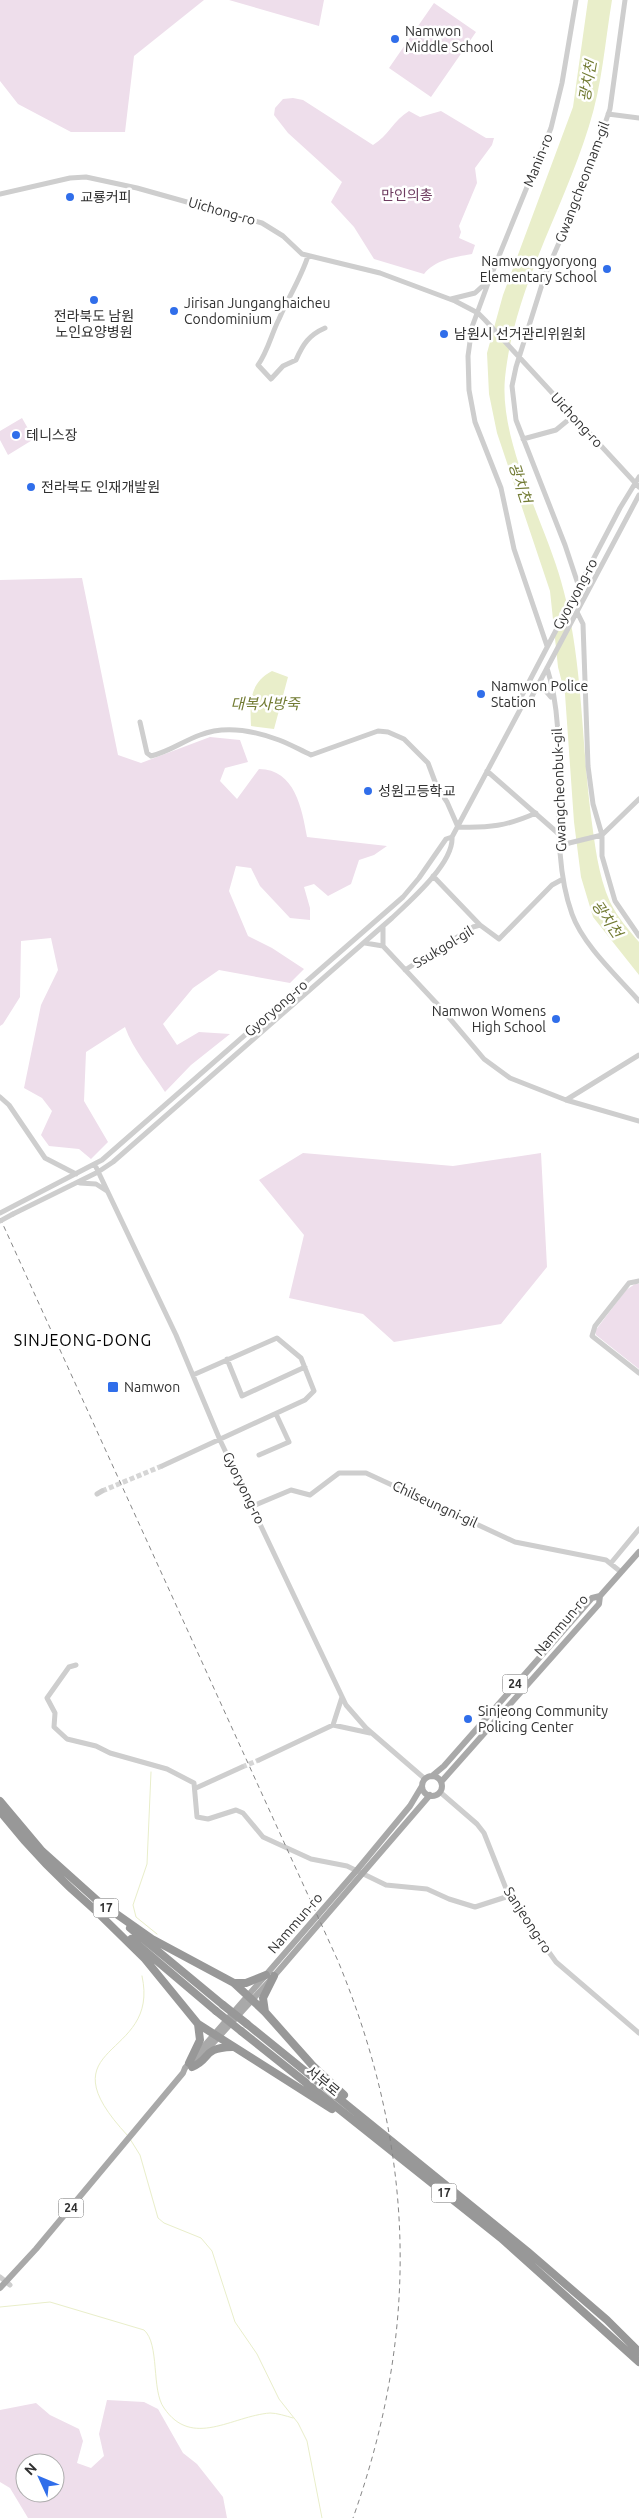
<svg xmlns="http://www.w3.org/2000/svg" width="639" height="2518" viewBox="0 0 639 2518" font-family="Ubuntu,'Noto Sans KR',sans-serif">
<rect width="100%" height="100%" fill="#fff"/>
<!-- green -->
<path fill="#eedeeb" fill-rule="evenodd" d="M0 0H204L134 56 125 132H71L18 104 0 81Z
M229 0H324L319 26Z
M434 3 476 32 431 97 389 68Z
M293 98 303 100 373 145C388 136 394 120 409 111L420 117 441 111 486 138H494L492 145 475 168 477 183 459 226 461 232 459 238 475 245 472 254C454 257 435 260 424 274L374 259 354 227 331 202 342 182 288 133 274 115 275 108 283 99Z
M22 418 34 439 8 455 0 440V431Z
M82 578 118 755 141 763 210 737 240 740 248 762 225 768 220 781 237 799 259 769C295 769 302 809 307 837L387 846 374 855 359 860 351 884 328 896 314 884 304 887 310 908V920L290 918 260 886 251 868 236 866 229 891 248 936 272 948 304 969 290 983 219 970 193 988 163 1024 177 1045 199 1032 230 1034 191 1065 165 1092C151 1070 133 1050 125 1027L86 1052 84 1101 108 1142 91 1159 79 1149 49 1146 41 1135 52 1111 42 1098 24 1088 41 1005 58 970 51 938 21 941 20 997 3 1024 0 1026V580Z
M303 1153 453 1166 541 1153 547 1267 501 1324 394 1342 363 1314 289 1298 304 1235 259 1180Z
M635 1284H639V1369L596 1335 595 1331 626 1290Z
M107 2400 144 2402 158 2409 183 2453 197 2464 223 2497 227 2518H28L10 2488 0 2482V2410L36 2403 50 2415 79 2429 83 2441 77 2463 91 2468 104 2456 99 2434ZM25 2463H55V2493H25Z"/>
<!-- water -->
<path fill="#e9eeca" d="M588 0H612C605 42 602 86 589 126 563 211 514 288 505 378 499 441 544 521 561 581 583 657 581 738 591 816 595 845 598 875 610 902 618 918 628 929 639 942V975L593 917 581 877 574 822 565 694 558 667 550 591 497 433 489 394 487 353 503 295 573 107Z
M272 671 288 677 274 729 251 726C250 703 249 683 272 671Z"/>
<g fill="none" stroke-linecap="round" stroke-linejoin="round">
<!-- stream -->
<path stroke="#e9eeca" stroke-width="1" d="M151 1772 147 1864 133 1905 136 1917 157 1934
M128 2136C39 2041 161 2061 142 1976
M130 2139 140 2155 158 2218 164 2223 201 2238 212 2251 235 2322 257 2354 279 2399 298 2423 307 2441 322 2518
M0 2307 50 2302 144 2330C160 2344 151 2390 164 2408 192 2449 232 2416 270 2413 277 2413 286 2416 293 2418"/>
<!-- minor-tunnel -->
<path stroke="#d6d6d6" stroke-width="5" stroke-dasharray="5 2.5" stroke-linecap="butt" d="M102 1491 162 1466
M242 1767 259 1760"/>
<!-- minor -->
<path stroke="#cecece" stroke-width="5" d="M608 114 639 118
M0 194 70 178 86 177 137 188 262 223 283 236 302 254 380 273 455 301 478 313 485 320 639 487
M308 256C301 278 288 298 279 319 271 335 268 351 258 365L271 379 283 366 296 360C303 344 309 335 325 328
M451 299 475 293 487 282
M523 439 556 430 573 416
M579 587 565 545 516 420 512 386 516 367 545 275 582 190 610 109 625 0
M577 612 583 624 588 766 593 804 602 835V856L615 901 639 936
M547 646 514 549 501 488 475 422 469 390 468 356 472 327 490 278 551 128 562 83 576 0
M547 668C572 745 545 839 572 914 583 945 617 976 639 1001
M539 683 551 697
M522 706 520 699 620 508 639 477
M140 722 147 753 151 756C169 752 183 741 200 735 225 725 255 731 279 740 290 744 300 750 311 755L378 731 388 732 404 739 428 763 437 787 447 802 458 827C489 828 507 826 536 813
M487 771 560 835
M561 845 602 835 639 799
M433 876 480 925 499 939 552 885 563 879
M383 927V946L440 1007 484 1059 510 1078 566 1100 639 1121
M365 943 383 946
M405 970 473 927 480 925
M0 1097 9 1105 45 1158 76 1174
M566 1100 639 1055
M95 1165 176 1335 220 1440 346 1705 366 1728 425 1779
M80 1183 96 1184 107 1191
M0 1213 102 1160 403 897 419 878 446 839 452 837
M13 1214 98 1172 113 1162 392 918C410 901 454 863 452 837L522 706 530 700 639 495
M639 1281 629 1283 595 1326 592 1336 639 1373
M227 1359 242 1396 305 1367
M259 1455 289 1442 276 1414
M162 1466 305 1400 314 1391 301 1358 277 1338 193 1375
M97 1494 102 1491
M253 1506 291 1490 310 1495 339 1473H366L515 1542 606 1560 621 1572
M611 1563 639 1529
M76 1665 69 1667 47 1698 55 1713 54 1727 67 1739 96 1746 110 1753 167 1769 194 1783 197 1817 208 1819 236 1810 243 1813 263 1837 311 1859 347 1866 386 1885 427 1889 449 1899 475 1907 509 1896
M342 1697 333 1725 370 1733
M259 1760 333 1725
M196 1788 242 1767
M440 1792 477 1824 484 1833 509 1896 556 1962 639 2033
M0 2277 10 2285"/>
<!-- major -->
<path stroke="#a9a9a9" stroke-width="6" d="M432 1776 444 1766 592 1598 600 1596 639 1552
M422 1786a10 10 0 1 1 20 0a10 10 0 1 1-20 0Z
M441 1782 599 1604 600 1596
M195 2063 274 1976 430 1795
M0 2288 36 2249 183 2073 185 2068 357 1870 410 1806 422 1786"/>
<!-- highway -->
<path stroke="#989898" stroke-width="8" d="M0 1801 42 1851 100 1903
M0 1811C28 1847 60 1880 95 1910
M98 1901 152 1939 234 1983 265 2012 313 2066 344 2095
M93 1908 145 1959 198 2024 332 2109
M130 1928 223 2005
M131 1939 216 2011
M234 1983H246L266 1975
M265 2012 263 1998 274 1976
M247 2024 527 2251 607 2320 639 2352
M241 2031 501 2238 639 2362
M189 2063 200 2040 198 2024
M192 2067C212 2059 201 2048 232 2047"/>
<!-- rail -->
<path stroke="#868686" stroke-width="1" stroke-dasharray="5 4" stroke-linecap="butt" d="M0 1218 338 1961C415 2148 421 2327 353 2518"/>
<!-- minor-bridge -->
<path stroke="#cecece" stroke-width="5" d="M0 1221 13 1214"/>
<!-- highway-bridge -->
<path stroke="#989898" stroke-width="8" d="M223 2005 247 2024
M216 2011 241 2031"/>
</g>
<!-- markers -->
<g fill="#306eea" stroke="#fff" stroke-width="2">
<circle cx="395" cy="39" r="5"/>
<circle cx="70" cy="197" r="5"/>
<circle cx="607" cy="269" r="5"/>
<circle cx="94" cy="300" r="5"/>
<circle cx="174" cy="311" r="5"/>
<circle cx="444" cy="334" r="5"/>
<circle cx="16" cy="435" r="5"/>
<circle cx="31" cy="487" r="5"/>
<circle cx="481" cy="694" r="5"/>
<circle cx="368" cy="791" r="5"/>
<circle cx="556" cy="1019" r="5"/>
<rect x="107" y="1381" width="12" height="12" rx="2.5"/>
<circle cx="468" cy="1719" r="5"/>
</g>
<g text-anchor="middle" stroke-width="5" stroke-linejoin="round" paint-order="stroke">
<!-- shield labels -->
<g fill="#fff" stroke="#6f6f6f" stroke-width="1">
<rect x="502.5" y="1674.5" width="25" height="19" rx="4"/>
<rect x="93.5" y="1898.5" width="25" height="19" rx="4"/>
<rect x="431.5" y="2183.5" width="25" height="19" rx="4"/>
<rect x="58.5" y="2198.5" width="25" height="19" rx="4"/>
</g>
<g font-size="12" font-weight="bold" fill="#313131">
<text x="515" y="1688">24</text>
<text x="106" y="1912">17</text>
<text x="444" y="2197">17</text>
<text x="71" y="2212">24</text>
</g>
<!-- poi labels -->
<g font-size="14" fill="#313131" stroke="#fff" text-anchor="start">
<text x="405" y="36">Namwon<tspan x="405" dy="16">Middle School</tspan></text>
<text x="80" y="202">교룡커피</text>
<text x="597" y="266" text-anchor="end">Namwongyoryong<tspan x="597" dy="16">Elementary School</tspan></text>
<text x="184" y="308">Jirisan Junganghaicheu<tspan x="184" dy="16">Condominium</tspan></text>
<text x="94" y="321" text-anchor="middle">전라북도 남원<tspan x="94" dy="16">노인요양병원</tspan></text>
<text x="454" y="339">남원시 선거관리위원회</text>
<text x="26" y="440">테니스장</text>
<text x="41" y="492">전라북도 인재개발원</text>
<text x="491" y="691">Namwon Police<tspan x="491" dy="16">Station</tspan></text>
<text x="378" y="796">성원고등학교</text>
<text x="546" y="1016" text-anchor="end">Namwon Womens<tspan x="546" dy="16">High School</tspan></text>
<text x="124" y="1392">Namwon</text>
<text x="478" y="1716">Sinjeong Community<tspan x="478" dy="16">Policing Center</tspan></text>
</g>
<!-- street labels -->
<g font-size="14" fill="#313131" stroke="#fff">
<text transform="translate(538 160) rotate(-68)" y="5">Manin-ro</text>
<text transform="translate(582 182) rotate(-69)" y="5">Gwangcheonnam-gil</text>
<text transform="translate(222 211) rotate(16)" y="5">Uichong-ro</text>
<text transform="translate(577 420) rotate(47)" y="5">Uichong-ro</text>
<text transform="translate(575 594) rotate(-62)" y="5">Gyoryong-ro</text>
<text transform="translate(559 790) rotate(-92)" y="5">Gwangcheonbuk-gil</text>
<text transform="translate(443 947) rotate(-31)" y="5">Ssukgol-gil</text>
<text transform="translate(276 1008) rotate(-41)" y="5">Gyoryong-ro</text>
<text transform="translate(244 1488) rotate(64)" y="5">Gyoryong-ro</text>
<text transform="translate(435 1504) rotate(25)" y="5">Chilseungni-gil</text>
<text transform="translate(561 1625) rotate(-50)" y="5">Nammun-ro</text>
<text transform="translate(528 1920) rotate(57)" y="5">Sanjeong-ro</text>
<text transform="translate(295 1923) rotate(-49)" y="5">Nammun-ro</text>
<text transform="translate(323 2081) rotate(39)" y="5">서부로</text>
</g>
<!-- park labels -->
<g font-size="14" fill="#6e3c60" stroke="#fff">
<text x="407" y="200">만인의총</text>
</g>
<!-- water labels -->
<g font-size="15" font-style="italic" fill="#727b33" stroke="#fff">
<text transform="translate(588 81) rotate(-80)" y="5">광치천</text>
<text transform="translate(520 483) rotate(72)" y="5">광치천</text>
<text x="265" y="709">대복사방죽</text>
<text transform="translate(607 919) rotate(56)" y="5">광치천</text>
</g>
<!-- quarter labels -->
<g font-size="16" letter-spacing="1" fill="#000" stroke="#fff">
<text x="83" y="1346">SINJEONG-DONG</text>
</g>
</g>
<!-- north arrow -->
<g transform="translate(40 2478) rotate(314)"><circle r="24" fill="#ffffff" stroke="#adadad"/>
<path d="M0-4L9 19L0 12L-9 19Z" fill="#306eea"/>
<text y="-8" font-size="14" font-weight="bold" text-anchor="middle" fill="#313131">N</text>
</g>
</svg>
